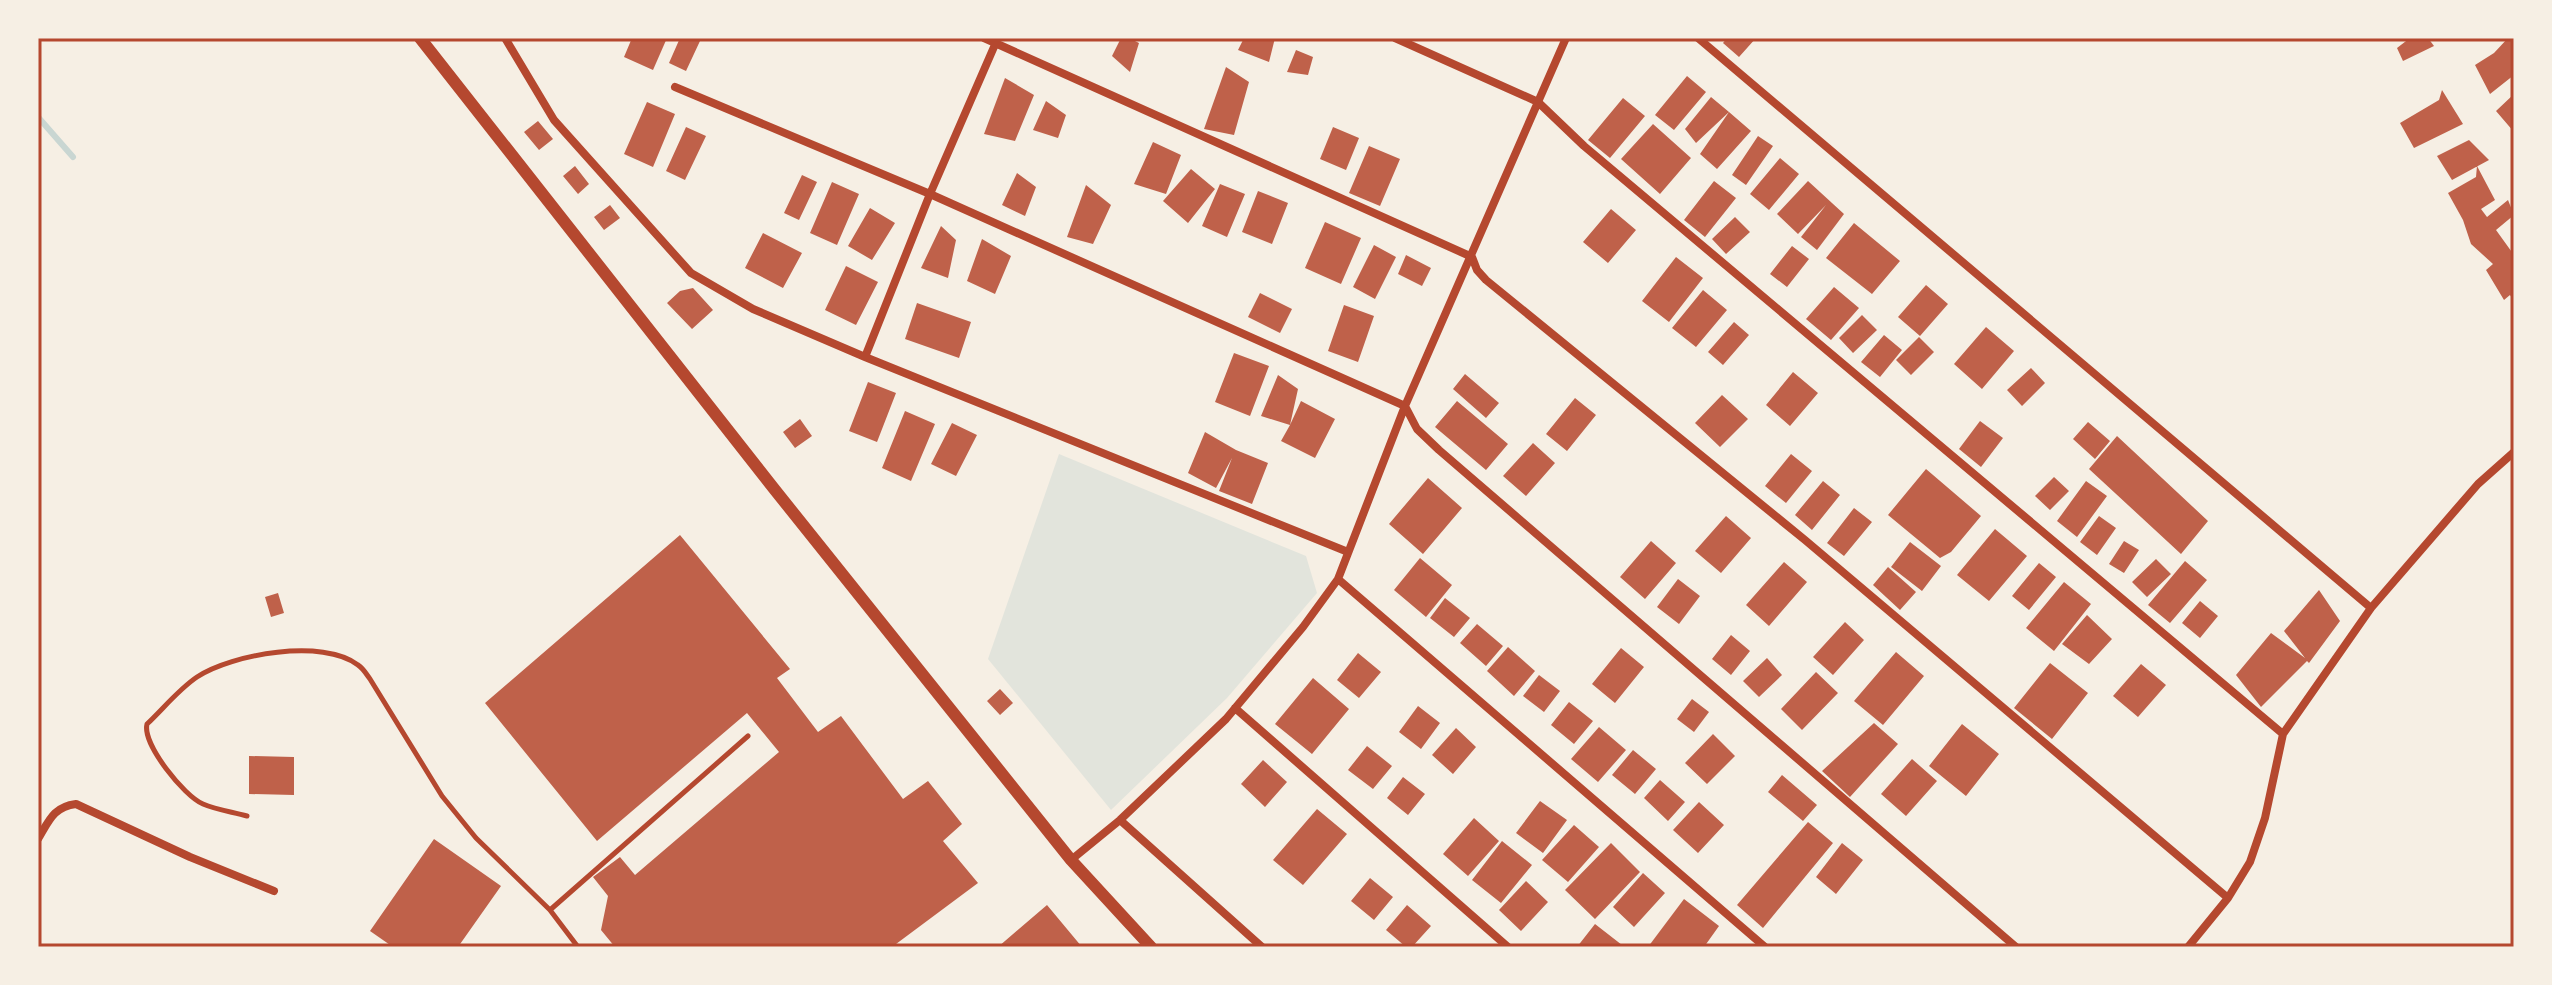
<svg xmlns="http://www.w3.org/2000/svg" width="2552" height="985" viewBox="0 0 2552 985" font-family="'Roboto Serif',serif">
<rect width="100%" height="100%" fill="#f6efe4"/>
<!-- green -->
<path fill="#e2e4dc" d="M1059 454 1306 556 1317 593 1227 698 1111 810 988 659Z"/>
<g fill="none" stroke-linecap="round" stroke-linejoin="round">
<!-- stream -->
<path stroke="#c9d6d2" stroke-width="6" d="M38 117 73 157"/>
</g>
<!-- building -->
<path fill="#bf614a" d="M632 38H667L653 70 624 57Z
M680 38H693L700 41 686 71 669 63Z
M1121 38H1129L1139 43 1130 72 1112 56Z
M1244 38H1275L1269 62 1238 50Z
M1727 38H1756L1739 57 1723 43Z
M2410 38H2428L2434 46 2403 61 2397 48Z
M2508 38H2514V75L2490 94 2475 65 2494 53Z
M1296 50 1313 57 1308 75 1287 72Z
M1226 67 1249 82 1234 135 1204 129Z
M1687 76 1706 92 1674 130 1655 115Z
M1005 78 1034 95 1015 141 984 134Z
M2442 90 2463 124 2414 148 2400 123 2439 100Z
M2514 94V132L2496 111Z
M1711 97 1729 112 1751 131 1717 169 1700 154 1729 112 1696 143 1685 129Z
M1623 98 1645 116 1610 158 1588 140Z
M1046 101 1066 115 1058 138 1033 130Z
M647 102 675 114 653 167 624 154Z
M538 121 553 139 539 150 524 132Z
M1653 124 1691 158 1660 194 1621 159Z
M686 127 706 136 685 180 666 171Z
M1333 127 1359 138 1346 170 1320 159Z
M1758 136 1773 146 1746 185 1732 175Z
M2469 140 2489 160 2452 180 2437 156Z
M1153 142 1181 155 1166 194 1134 184Z
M1369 146 1400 159 1380 206 1349 193Z
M1780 158 1799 174 1769 210 1750 194Z
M575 166 589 184 578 194 563 176Z
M2477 166 2495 200 2481 209 2487 217 2508 200 2514 215 2496 230 2514 255V301L2510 295 2504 300 2486 270 2493 264 2471 244 2463 220 2448 193 2476 177Z
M1191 169 1215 189 1188 223 1163 201Z
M1017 173 1036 187 1025 216 1002 205Z
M802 175 817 182 799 220 784 213Z
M1714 181 1736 198 1705 237 1684 220Z
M1808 181 1844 214 1817 250 1801 237 1826 205 1798 234 1777 214Z
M832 182 859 194 837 245 810 233Z
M1220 184 1245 194 1227 237 1202 226Z
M1086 185 1111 205 1093 244 1067 237Z
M1258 191 1288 203 1272 244 1242 232Z
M610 205 620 218 604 230 594 217Z
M870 208 895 223 872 260 848 246Z
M1611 209 1636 230 1608 263 1583 242Z
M1735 217 1750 232 1726 254 1712 239Z
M1325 222 1361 238 1341 284 1305 268Z
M1854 223 1900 261 1872 294 1826 258Z
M941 226 956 240 948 278 921 268Z
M763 233 802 253 783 288 745 268Z
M982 239 1011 256 995 294 967 281Z
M1374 245 1396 257 1375 299 1353 287Z
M1792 246 1809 259 1787 287 1770 274Z
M1406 255 1431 268 1422 286 1398 274Z
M1676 257 1703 278 1669 322 1642 301Z
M846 266 878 282 856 325 825 310Z
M1926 285 1948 304 1920 336 1898 317Z
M1834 287 1859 308 1831 340 1806 319Z
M693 288 713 310 692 329 667 303 680 291Z
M1703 290 1727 310 1696 347 1672 328Z
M1260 293 1292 309 1280 333 1248 317Z
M917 303 971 322 959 358 905 339Z
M1344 305 1374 316 1358 362 1328 351Z
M1862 315 1877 330 1853 353 1839 338Z
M1734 322 1749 335 1723 365 1708 352Z
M1986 327 2014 351 1982 389 1954 364Z
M1884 335 1902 350 1880 377 1861 362Z
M1919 337 1934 352 1911 375 1896 360Z
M1234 353 1269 366 1250 416 1215 402Z
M2031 368 2045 383 2022 406 2007 390Z
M1793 372 1818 393 1790 426 1766 405Z
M1465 374 1499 403 1486 418 1453 389Z
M1278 375 1298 389 1290 425 1301 401 1335 419 1315 458 1281 441 1290 425 1261 416Z
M868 382 896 393 877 442 849 431Z
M1722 395 1748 419 1720 447 1695 423Z
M1575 398 1596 415 1567 451 1546 434Z
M1457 401 1508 444 1486 470 1435 427Z
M905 411 935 424 911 481 882 468Z
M800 419 812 436 795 448 783 432Z
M1980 421 2003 438 1981 467 1959 449Z
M2088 422 2110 441 2095 459 2073 439Z
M952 423 977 435 956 476 931 464Z
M1205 432 1236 450 1268 463 1252 504 1219 491 1232 458 1216 488 1188 473Z
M2117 436 2208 521 2181 554 2089 469Z
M1533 443 1555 463 1526 496 1503 476Z
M1791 454 1812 471 1786 503 1765 486Z
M1926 469 1981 516 1951 552 1940 558 1888 515Z
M2054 477 2069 491 2050 510 2035 496Z
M1428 478 1462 508 1423 554 1389 524Z
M1823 481 1840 495 1812 530 1795 515Z
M2086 481 2107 496 2077 537 2057 521Z
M1854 508 1872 522 1844 556 1827 543Z
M1726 516 1751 538 1721 573 1695 551Z
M2099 516 2116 528 2097 555 2080 542Z
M1995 529 2027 556 1989 601 1957 575Z
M680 535 790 669 777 678 818 732 841 716 903 799 928 781 962 824 943 841 978 883 892 947H615L601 930 608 896 593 877 620 857 635 875 779 752 747 713 597 841 485 703Z
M1651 541 1676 563 1645 599 1620 577Z
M2124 541 2139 550 2124 573 2109 564Z
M1910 542 1941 566 1922 591 1891 567Z
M1420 558 1452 585 1426 617 1394 590Z
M2156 559 2171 574 2147 597 2132 582Z
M2185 561 2207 580 2170 623 2148 605Z
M1784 562 1807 582 1769 626 1746 605Z
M2039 563 2056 577 2029 610 2012 596Z
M1888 567 1916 592 1900 610 1873 585Z
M1678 579 1700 596 1679 624 1657 607Z
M2064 582 2091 604 2054 651 2026 628Z
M2319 590 2340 621 2309 663 2307 661 2261 707 2236 675 2271 633 2305 658 2284 631Z
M278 593 284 613 271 617 265 597Z
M1445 598 1470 618 1454 637 1430 618Z
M2200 601 2218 616 2200 638 2182 623Z
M2087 615 2112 639 2089 664 2062 644Z
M1845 622 1864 640 1833 675 1813 657Z
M1477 624 1503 646 1486 666 1460 643Z
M1731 635 1750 651 1731 675 1712 659Z
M1508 647 1535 671 1514 696 1487 671Z
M1621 648 1644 667 1615 703 1592 684Z
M1896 652 1924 676 1883 725 1854 701Z
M1358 653 1381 672 1359 698 1337 680Z
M1767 658 1782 675 1759 697 1743 681Z
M2050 663 2088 693 2052 739 2014 708Z
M2141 664 2166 685 2138 717 2113 696Z
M1816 672 1838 693 1802 730 1781 709Z
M1539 675 1560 691 1544 712 1523 696Z
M1313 678 1349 709 1312 754 1275 724Z
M1000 689 1013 703 1000 715 987 701Z
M1692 699 1709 712 1694 732 1677 719Z
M1569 702 1593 721 1574 744 1551 725Z
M1418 706 1440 723 1421 749 1399 732Z
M1874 723 1898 744 1850 797 1822 771Z
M1962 724 1999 754 1966 796 1929 766Z
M1599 727 1626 750 1598 782 1571 759Z
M1456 728 1476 747 1453 774 1432 755Z
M1713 734 1735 756 1707 784 1685 763Z
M1367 746 1392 766 1373 789 1348 770Z
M1633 750 1656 769 1635 794 1612 775Z
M249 756 294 757V795L249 794Z
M1912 759 1937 781 1906 816 1881 794Z
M1263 760 1287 782 1265 807 1241 784Z
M1782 775 1817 805 1803 821 1768 792Z
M1403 777 1425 794 1408 815 1387 798Z
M1660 780 1685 802 1668 821 1644 798Z
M1540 801 1567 820 1543 853 1516 833Z
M1699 802 1724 825 1698 853 1673 830Z
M1317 809 1347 834 1303 885 1273 860Z
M1474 818 1499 841 1468 876 1443 854Z
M1808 822 1833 843 1763 928 1737 905Z
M1574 825 1599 847 1568 882 1542 860Z
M434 839 501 886 458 947H393L370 931Z
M1502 841 1532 865 1501 903 1472 880Z
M1611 843 1640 872 1595 919 1565 890Z
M1842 843 1863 860 1836 894 1816 877Z
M1643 873 1665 893 1634 927 1613 907Z
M1370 878 1393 897 1374 920 1351 901Z
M1526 881 1548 902 1521 931 1499 910Z
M1684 899 1719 926 1704 947H1648Z
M1047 905 1082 947H998Z
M1407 905 1431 926 1412 947H1406L1386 930Z
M1595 924 1622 945 1621 947H1577Z"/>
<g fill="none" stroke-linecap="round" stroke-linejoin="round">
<!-- service -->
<path stroke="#b5482f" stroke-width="5" d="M247 816C233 812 217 810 203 804 184 796 142 744 147 724 163 709 179 689 197 677 232 654 323 638 358 665 363 668 367 675 370 679L442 796 476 838 550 910 578 947
M550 910 748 736"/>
<!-- minor -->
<path stroke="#b5482f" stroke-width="8" d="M505 38 554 120 691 273 753 309 865 357 1348 552
M984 38 1472 257 1477 270 1486 280 1805 540 2228 898
M1395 38 1538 102 1584 146 2283 734
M1698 38 2371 608
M675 87 930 194 1405 406 1417 429 1439 450 2016 947
M865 357 930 194 997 40
M1338 579 1765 947
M1235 708 1508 947
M1120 820 1262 947
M38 839C49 821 53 807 76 804L190 857 274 891
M1071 860 1120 820 1226 719 1303 627 1338 579 1405 406 1566 38
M2188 947 2228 898 2250 862 2265 818 2283 734 2371 608 2478 484 2514 452"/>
<!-- tertiary -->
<path stroke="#b5482f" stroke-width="12" d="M420 38 775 490 1071 860 1151 947"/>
</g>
<!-- border -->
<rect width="2552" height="985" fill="none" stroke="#f6efe4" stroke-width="80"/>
<rect x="40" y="40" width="2472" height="905" fill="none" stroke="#b5482f" stroke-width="3"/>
</svg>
